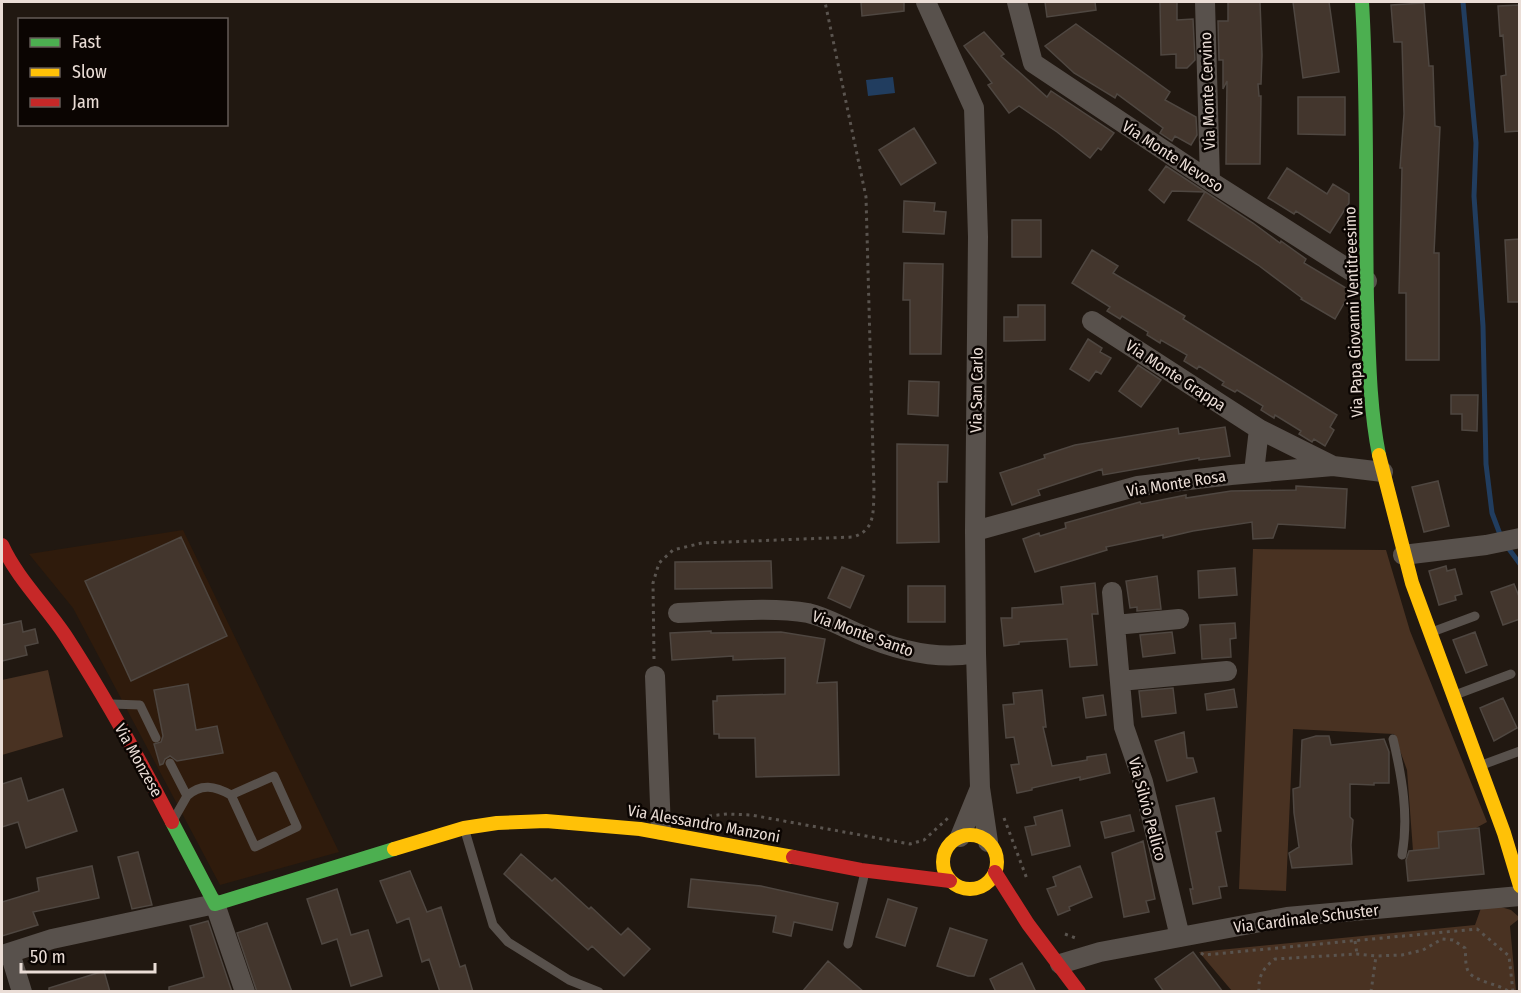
<svg xmlns="http://www.w3.org/2000/svg" width="1521" height="993" viewBox="0 0 1521 993" font-family="'Fira Sans Condensed',sans-serif">
<rect width="100%" height="100%" fill="#211811"/>
<!-- built -->
<path fill="#2f1b0c" d="M183 530 339 852 220 885 73 608 29 554Z"/>
<!-- green -->
<path fill="#493222" d="M1253 549 1386 550 1410 631 1487 822 1439 848 1413 851 1407 770 1394 734 1293 729 1286 891 1239 889Z
M48 670 63 737 2 755V680Z
M1501 907 1511 910 1519 917V919L1510 926 1516 991H1232L1199 952 1475 925 1481 908Z"/>
<!-- water -->
<path fill="#213d5f" d="M893 77 895 93 868 96 866 80Z"/>
<g fill="none" stroke-linecap="round" stroke-linejoin="round">
<!-- stream -->
<path stroke="#213d5f" stroke-width="5" d="M1463 2 1476 143 1474 196 1483 326 1486 464 1492 513 1501 537
M1506 545 1520 564"/>
</g>
<!-- building -->
<path fill="#43362d" stroke="#4f4741" stroke-width="1.5" d="M861 2H904V11L862 16Z
M1045 2H1095L1096 10 1047 17Z
M1160 2H1177V20L1193 19 1195 60 1187 68H1176V54L1161 55Z
M1228 2H1260L1262 55 1261 84H1258L1259 96H1261L1260 164H1226L1227 81 1223 89V60H1219L1218 21H1228Z
M1293 2H1329L1339 72 1303 78Z
M1424 3 1429 66H1433L1435 126 1440 127 1434 253H1439V360H1406V293H1399L1402 168H1400L1404 114 1402 42H1394L1391 5Z
M1520 5V131L1505 132 1501 76 1506 75 1503 35 1500 36 1498 6Z
M1076 24 1170 92 1165 100 1196 117 1197 135 1191 145 1175 136 1172 141 1160 133 1163 128 1117 94 1115 98 1074 73 1045 46Z
M984 32 1004 54 1001 56 1047 97 1051 91 1114 133 1101 150 1098 148 1090 158 1057 132 1019 106 1009 113 988 85 992 83 964 46Z
M1298 97H1345V135L1298 134Z
M914 128 936 163 901 185 879 150Z
M1166 166 1253 223 1280 243 1281 241 1306 259 1304 263 1351 291 1335 319 1301 299 1302 298 1258 265 1188 220 1205 192 1172 191 1164 203 1149 190Z
M1287 168 1327 194 1333 184 1349 194V203L1330 233 1296 211 1294 214 1268 198Z
M904 201 935 203 934 211 946 212 944 234 903 232Z
M1012 220H1041V257H1012Z
M1520 239V302H1508L1505 240Z
M1092 250 1118 266 1113 273 1185 316 1183 319 1337 415 1330 427 1334 430 1325 446 1314 439 1312 442 1299 434 1301 431 1275 415 1274 418 1261 410 1263 406 1237 390 1235 392 1222 385 1224 382 1199 366 1197 369 1184 361 1187 355 1161 340 1160 343 1147 335 1148 332 1122 316 1120 319 1107 311 1110 307 1072 283Z
M904 263 943 264 941 354H910V300H903Z
M1018 305H1045V340L1004 341V317H1018Z
M1088 339 1102 348 1100 352 1111 358 1101 374 1096 371 1089 381 1070 369Z
M1138 365 1161 380 1141 407 1119 391Z
M909 381 939 382 938 416 908 414Z
M1451 395H1478L1477 431 1462 430V414H1451Z
M1225 427 1230 456 1199 460V458L1103 475 1102 469 1038 490 1040 495 1012 505 1000 473 1045 458 1044 455 1075 445 1178 428 1179 434Z
M897 444 948 445 947 482H938L939 542 897 543Z
M1438 481 1449 526 1424 532 1412 487Z
M1296 486 1347 489 1345 528 1278 524 1273 538 1253 539 1252 522 1193 531 1163 538V535L1106 547 1107 550 1035 572 1023 539 1039 533 1040 536 1066 528 1065 523 1140 502 1141 504 1186 495V498L1231 491 1296 490Z
M181 537 227 636 131 681 85 581Z
M771 561 772 588 675 589V562Z
M1446 566 1447 571 1455 569 1462 594 1455 596 1456 600 1439 605 1429 571Z
M842 567 864 576 850 608 828 598Z
M1235 568 1237 595 1199 598 1198 571Z
M1157 576 1161 609 1137 611V607L1130 608 1126 581Z
M1095 583 1098 614H1092L1097 665 1070 667 1067 639 1019 642V644L1004 646 1001 618H1012V608L1063 604 1061 587Z
M1514 584 1520 599V619L1503 625 1491 592Z
M908 586H945V622H908Z
M21 621 23 632 35 629 38 643 25 646 27 655 2 661V625Z
M1235 623 1236 638 1230 639 1231 657 1202 659 1200 625Z
M711 631V633L781 632 825 639 817 683 837 682 839 775 756 777 755 738H719V734H714L713 701H717V696L785 694V658L733 660V656L672 660 670 633Z
M1172 632 1175 653 1143 657 1140 635Z
M1475 632 1487 665 1466 673 1453 640Z
M188 684 196 730 217 726 223 753 177 761 170 756 165 759 163 764 160 765 154 744 161 742 163 736 154 690Z
M1173 688 1176 713 1142 717 1139 691Z
M1234 689 1237 707 1207 710 1205 694Z
M1042 690 1046 727H1043L1052 766 1087 760V757L1106 754 1110 773 1080 780V777L1032 788V790L1017 793 1011 765 1019 764 1014 737 1006 738 1003 705 1014 704 1013 693Z
M1103 695 1106 715 1086 718 1083 698Z
M1503 698 1517 728 1494 741 1480 708Z
M1184 732 1187 758H1193L1197 772 1167 781 1155 741Z
M1316 736H1329L1331 745 1384 739 1389 752V783H1374V785L1350 784V817L1353 820 1351 845 1352 864 1292 868 1289 853 1299 847 1294 813 1293 789 1300 787 1302 740Z
M21 778 28 801 63 789 77 831 26 848 18 822 2 827V784Z
M1214 798 1221 831 1216 832 1227 886 1219 887 1221 898 1193 904 1190 889H1193L1176 806Z
M1062 810 1070 846 1032 855 1025 827 1036 825 1034 817Z
M1130 815 1134 831 1105 838 1101 822Z
M1479 828 1484 874 1408 881 1406 860 1409 851 1439 848 1438 832Z
M1143 841 1155 899 1146 901 1149 912 1124 917 1112 853Z
M138 852 152 905 132 909 118 857Z
M521 854 552 881 555 878 589 909 591 907 621 935 628 928 650 949 624 976 592 946 588 950 504 874Z
M92 866 99 898 33 912 38 925 2 936V902L39 891 37 878Z
M1080 866 1092 897 1069 907 1070 910 1058 915 1047 889 1056 886 1053 877Z
M410 871 427 912 441 907 460 967 465 965 473 992H440L429 959 422 962 409 918 397 923 380 881Z
M691 879 761 886 838 903 832 930 794 922 791 936 773 932 776 916 688 907Z
M337 889 351 935 368 930 382 976 351 986 337 939 322 944 307 899Z
M888 899 917 908 905 946 876 937Z
M208 921 232 992H169V987L204 977 190 926Z
M267 923 292 992H257L237 933Z
M950 928 987 940 974 976H968L937 966Z
M1193 952 1223 992H1164L1155 979Z
M828 961 864 992H802Z
M1022 963 1036 992H996L990 979Z
M104 971 110 992H49V988Z"/>
<g fill="none" stroke-linecap="round" stroke-linejoin="round">
<!-- path -->
<path stroke="#5a544f" stroke-width="3" stroke-dasharray="3 4.5" stroke-linecap="butt" d="M654 659 653 583 659 563 673 550 702 543 853 537C876 530 873 511 874 490L866 197 825 2
M709 816 727 814 751 815 910 844 924 840 948 818
M1004 818 1027 879
M1065 934 1078 939
M1355 941 1357 954
M1201 953 1204 955 1477 929 1509 956 1513 992
M1259 992C1258 976 1263 968 1275 959L1357 954 1376 956 1402 955 1423 950 1442 939 1453 940 1465 948C1466 955 1465 962 1467 968 1470 982 1499 983 1509 992
M1371 992 1376 956"/>
<!-- lane -->
<path stroke="#58514c" stroke-width="9" d="M1432 632 1475 616
M1455 695 1511 674
M112 704 140 705 156 738
M1393 739C1402 777 1409 816 1402 855
M170 763 187 796 175 817
M1482 765 1520 751
M187 796C201 783 215 786 231 795L255 847 297 827 274 776 231 795
M465 831 493 925 508 942 569 980 599 992
M848 944 865 872"/>
<!-- street -->
<path stroke="#58514c" stroke-width="20" d="M926 2 974 108 978 237 975 531 976 653 980 788 988 842
M1017 2 1033 63 1210 181 1367 281
M1205 2 1210 181
M1092 321 1259 429 1331 465
M1254 472 1259 429
M975 531 1138 486 1231 475 1333 466 1383 472
M1403 555 1486 545 1520 538
M1112 592 1124 727 1143 782 1180 937
M678 613C717 612 771 606 808 613 826 617 842 627 859 634 896 650 936 661 976 653
M1115 625 1179 619
M655 676 661 830
M1120 681 1227 671
M960 837 980 788
M10 953 22 992
M2 955 52 939 215 904 245 992
M1060 964 1100 952 1287 917 1520 896"/>
<!-- fast -->
<path stroke="#4caf50" stroke-width="14" d="M1362 2C1368 101 1365 201 1367 300 1369 352 1369 405 1379 455
M172 822 215 904 394 849"/>
<!-- slow -->
<path stroke="#ffc107" stroke-width="14" d="M1379 455 1412 583 1504 833 1520 886
M943 862a27 27 0 1 1 54 0a27 27 0 1 1-54 0Z
M394 849 464 828 497 823 546 821 640 829 793 857"/>
<!-- jam -->
<path stroke="#c62828" stroke-width="14" d="M2 545C17 578 45 605 65 635 104 695 139 758 172 822
M793 857 861 870 950 881
M995 872 1028 924 1079 992"/>
</g>
<g text-anchor="middle" stroke-width="5" stroke-linejoin="round" paint-order="stroke">
<!-- street labels -->
<g font-size="16" fill="#eaddd6" stroke="#0b0502">
<text transform="translate(1207 91) rotate(-92)" y="6">Via Monte Cervino</text>
<text transform="translate(1173 156) rotate(33)" y="6">Via Monte Nevoso</text>
<text transform="translate(1353 312) rotate(-92)" y="6">Via Papa Giovanni Ventitreesimo</text>
<text transform="translate(1176 375) rotate(33)" y="6">Via Monte Grappa</text>
<text transform="translate(976 390) rotate(-89)" y="6">Via San Carlo</text>
<text transform="translate(1176 483) rotate(-9)" y="6">Via Monte Rosa</text>
<text transform="translate(863 633) rotate(20)" y="6">Via Monte Santo</text>
<text transform="translate(139 760) rotate(61)" y="6">Via Monzese</text>
<text transform="translate(1148 809) rotate(75)" y="6">Via Silvio Pellico</text>
<text transform="translate(704 823) rotate(10)" y="6">Via Alessandro Manzoni</text>
<text transform="translate(1306 918) rotate(-7)" y="6">Via Cardinale Schuster</text>
</g>
</g>
<!-- border -->
<rect width="1521" height="993" fill="none" stroke="#eaddd6" stroke-width="6"/>
<!-- legend -->
<rect x="18" y="18" width="210" height="108" fill="#0b0502" stroke="#645b57" stroke-width="1.5"/>
<rect x="30" y="38" width="30" height="9" fill="#4caf50" stroke="#645b57" stroke-width="1.5"/>
<text x="72" y="48" font-size="18" fill="#eaddd6">Fast</text>
<rect x="30" y="68" width="30" height="9" fill="#ffc107" stroke="#645b57" stroke-width="1.5"/>
<text x="72" y="78" font-size="18" fill="#eaddd6">Slow</text>
<rect x="30" y="98" width="30" height="9" fill="#c62828" stroke="#645b57" stroke-width="1.5"/>
<text x="72" y="108" font-size="18" fill="#eaddd6">Jam</text>
<!-- scale -->
<path d="M21 963v9h134v-9" fill="none" stroke="#eaddd6" stroke-width="3"/>
<text x="30" y="963" font-size="18" fill="#eaddd6" stroke="#0b0502" stroke-width="4.5" paint-order="stroke">50 m</text>
</svg>
